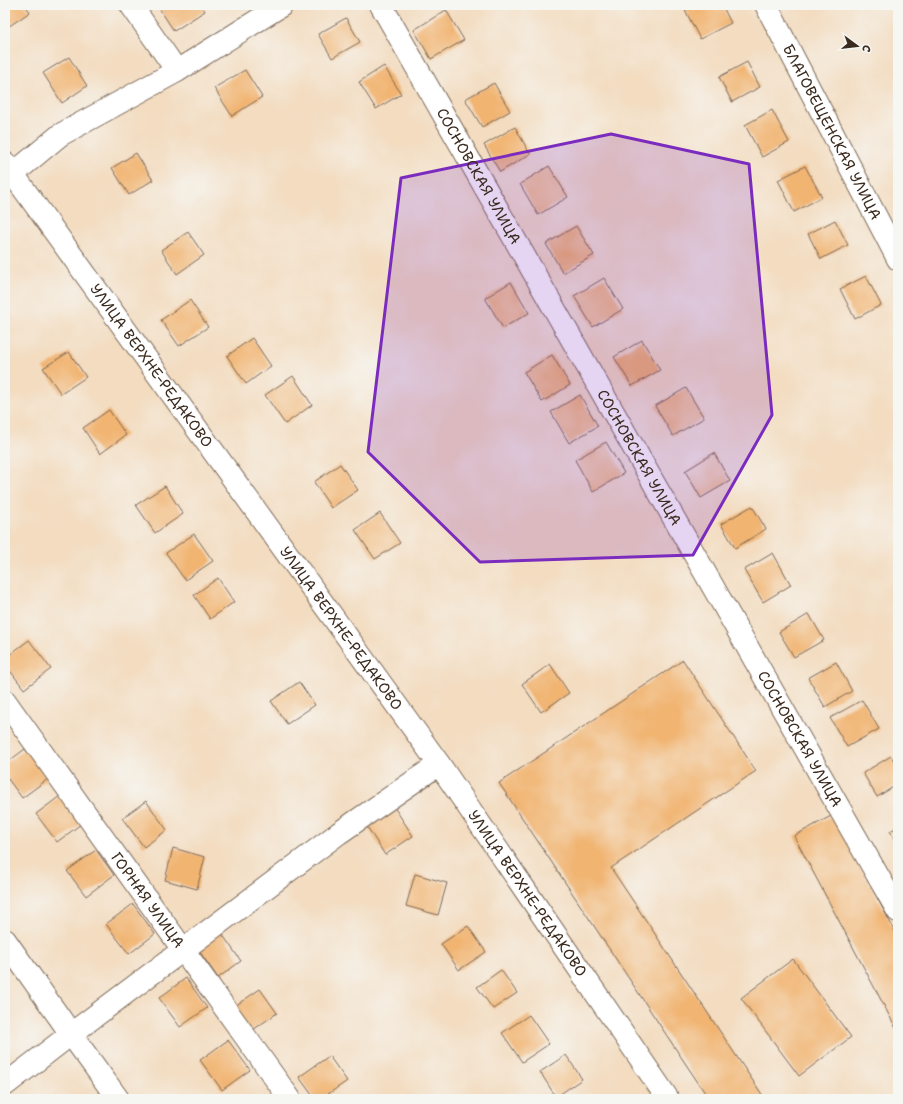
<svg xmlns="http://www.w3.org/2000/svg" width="903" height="1104" viewBox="0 0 903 1104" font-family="'Shantell Sans',sans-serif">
<rect width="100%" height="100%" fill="#f6f6f2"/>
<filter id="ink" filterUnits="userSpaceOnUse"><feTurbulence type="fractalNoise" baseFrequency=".025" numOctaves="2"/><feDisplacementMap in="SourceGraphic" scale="8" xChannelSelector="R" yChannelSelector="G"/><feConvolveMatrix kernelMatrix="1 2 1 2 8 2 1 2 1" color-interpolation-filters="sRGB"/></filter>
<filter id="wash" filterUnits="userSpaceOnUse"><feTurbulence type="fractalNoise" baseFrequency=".012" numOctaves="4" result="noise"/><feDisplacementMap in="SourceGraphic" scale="16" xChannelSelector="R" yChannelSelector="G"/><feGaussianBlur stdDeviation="0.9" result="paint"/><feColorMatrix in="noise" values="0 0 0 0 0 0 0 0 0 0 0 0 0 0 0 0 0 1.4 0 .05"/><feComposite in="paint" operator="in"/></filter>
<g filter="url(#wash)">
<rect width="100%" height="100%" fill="#f3dcc0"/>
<g id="blocks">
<!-- building -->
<path fill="#f1b471" d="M5 5H25L30 12 5 29Z
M157 5H201L205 11 174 31Z
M694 5H722L731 23 700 39 685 10Z
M446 10 464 40 431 59 414 30Z
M346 18 360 42 332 58 318 34Z
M69 57 87 86 62 103 43 73Z
M747 62 760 87 732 102 719 77Z
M384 66 401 94 376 109 359 82Z
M245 70 262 97 232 116 214 88Z
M494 83 510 111 482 127 465 99Z
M772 110 789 142 762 157 745 125Z
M515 127 530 154 500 172 484 145Z
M136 153 153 180 129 195 112 168Z
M549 166 568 197 538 215 520 184Z
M805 166 822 197 794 212 778 180Z
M835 220 848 245 821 259 808 234Z
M576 226 594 255 563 273 546 244Z
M188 232 204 255 177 274 161 250Z
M866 276 881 305 855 319 840 289Z
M604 278 623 309 593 327 574 296Z
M511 282 529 313 503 328 485 298Z
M190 300 208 327 179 346 161 320Z
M252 338 271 366 246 384 227 356Z
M642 340 660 370 632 386 614 357Z
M69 352 86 377 61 394 43 368Z
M552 355 570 385 542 402 524 372Z
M293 376 312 405 285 424 265 395Z
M686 388 704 418 673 436 655 406Z
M580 395 598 426 569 443 551 412Z
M109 410 126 435 100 454 83 428Z
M606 442 624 473 593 492 575 460Z
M714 453 730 481 701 498 685 471Z
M340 464 358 490 331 508 314 482Z
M165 486 183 514 155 533 136 505Z
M752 506 766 529 735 548 721 524Z
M380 513 400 543 375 559 355 530Z
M194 534 213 561 185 580 166 553Z
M773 553 791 585 763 602 744 570Z
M218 578 234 602 210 619 194 595Z
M809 614 824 640 794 657 779 632Z
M29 640 51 669 24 689 5 664V658Z
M683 660 756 771 611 868 765 1099H709L499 783Z
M836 662 852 691 825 707 808 678Z
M550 664 569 693 541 712 522 684Z
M299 682 315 705 287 724 271 701Z
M862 700 879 729 847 747 830 718Z
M25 749 48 779 22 798 5 775V764Z
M891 756 898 767V784L877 797 863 773Z
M60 796 81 824 57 842 36 814Z
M146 801 167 830 144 847 122 818Z
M394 807 413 836 385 855 366 825Z
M833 815 898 937V1032L794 836Z
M898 827V845L890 831Z
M173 848 205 857 197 889 165 880Z
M96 850 114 875 86 896 67 871Z
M415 874 447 883 438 915 406 906Z
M133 904 155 934 129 954 106 924Z
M468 926 486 952 459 970 441 944Z
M220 931 241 961 218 978 197 948Z
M793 959 851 1037 799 1076 741 998Z
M501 970 517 993 493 1009 477 987Z
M186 978 207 1008 180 1027 159 998Z
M260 989 277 1013 250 1032 232 1008Z
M529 1015 549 1044 522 1062 502 1033Z
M228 1040 250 1070 222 1090 200 1060Z
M566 1055 582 1079 556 1097 540 1072Z
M329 1056 347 1081 321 1099H315L299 1077Z"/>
</g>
</g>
<g filter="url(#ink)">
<use href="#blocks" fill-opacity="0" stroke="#7b6857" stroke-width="1"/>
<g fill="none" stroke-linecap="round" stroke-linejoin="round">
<!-- minor casing -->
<g stroke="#7b6857" stroke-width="24">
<g id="minor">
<path d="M131 5 177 71"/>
<path id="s1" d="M381 5 898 911"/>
<path id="s2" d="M766 5 898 259"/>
<path id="s3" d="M5 163 439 764 668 1099"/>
<path d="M5 179 13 174 60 135 177 71 282 5"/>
<path id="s4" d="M5 701 290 1099"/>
<path d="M5 940 71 1034 118 1099"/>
<path d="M5 1085 71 1034 339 833 439 764"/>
</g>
</g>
<!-- minor -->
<use href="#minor" stroke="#fff" stroke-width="22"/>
</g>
</g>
<!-- marked area -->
<path fill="#7b2cbf" fill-opacity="0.2" stroke="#7b2cbf" stroke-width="3" stroke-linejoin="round" d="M611 134 749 164 772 415 693 555 480 562 368 452 401 178Z"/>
<g text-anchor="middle" stroke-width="4" stroke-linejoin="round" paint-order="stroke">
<!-- street labels -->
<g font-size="15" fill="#3b2a1e" stroke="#f6f6f2">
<text dy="5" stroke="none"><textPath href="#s2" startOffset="143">БЛАГОВЕЩЕНСКАЯ УЛИЦА</textPath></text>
<text dy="5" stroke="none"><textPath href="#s1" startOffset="197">СОСНОВСКАЯ УЛИЦА</textPath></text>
<text dy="5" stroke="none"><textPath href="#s3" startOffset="250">УЛИЦА ВЕРХНЕ-РЕДАКОВО</textPath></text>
<text dy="5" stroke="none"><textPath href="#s1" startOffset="521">СОСНОВСКАЯ УЛИЦА</textPath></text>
<text dy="5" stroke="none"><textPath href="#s3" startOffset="574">УЛИЦА ВЕРХНЕ-РЕДАКОВО</textPath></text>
<text dy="5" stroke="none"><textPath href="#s1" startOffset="845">СОСНОВСКАЯ УЛИЦА</textPath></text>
<text dy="5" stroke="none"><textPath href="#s3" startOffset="898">УЛИЦА ВЕРХНЕ-РЕДАКОВО</textPath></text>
<text dy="5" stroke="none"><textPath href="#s4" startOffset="245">ГОРНАЯ УЛИЦА</textPath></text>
</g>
</g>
<!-- margin -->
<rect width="903" height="1104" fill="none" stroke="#f6f6f2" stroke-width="20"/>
<!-- north arrow -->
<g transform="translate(857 46) rotate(105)" stroke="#f6f6f2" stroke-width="3" paint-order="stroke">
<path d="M0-3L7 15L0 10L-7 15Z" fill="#3b2a1e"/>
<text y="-6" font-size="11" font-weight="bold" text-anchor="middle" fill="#3b2a1e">С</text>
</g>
</svg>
